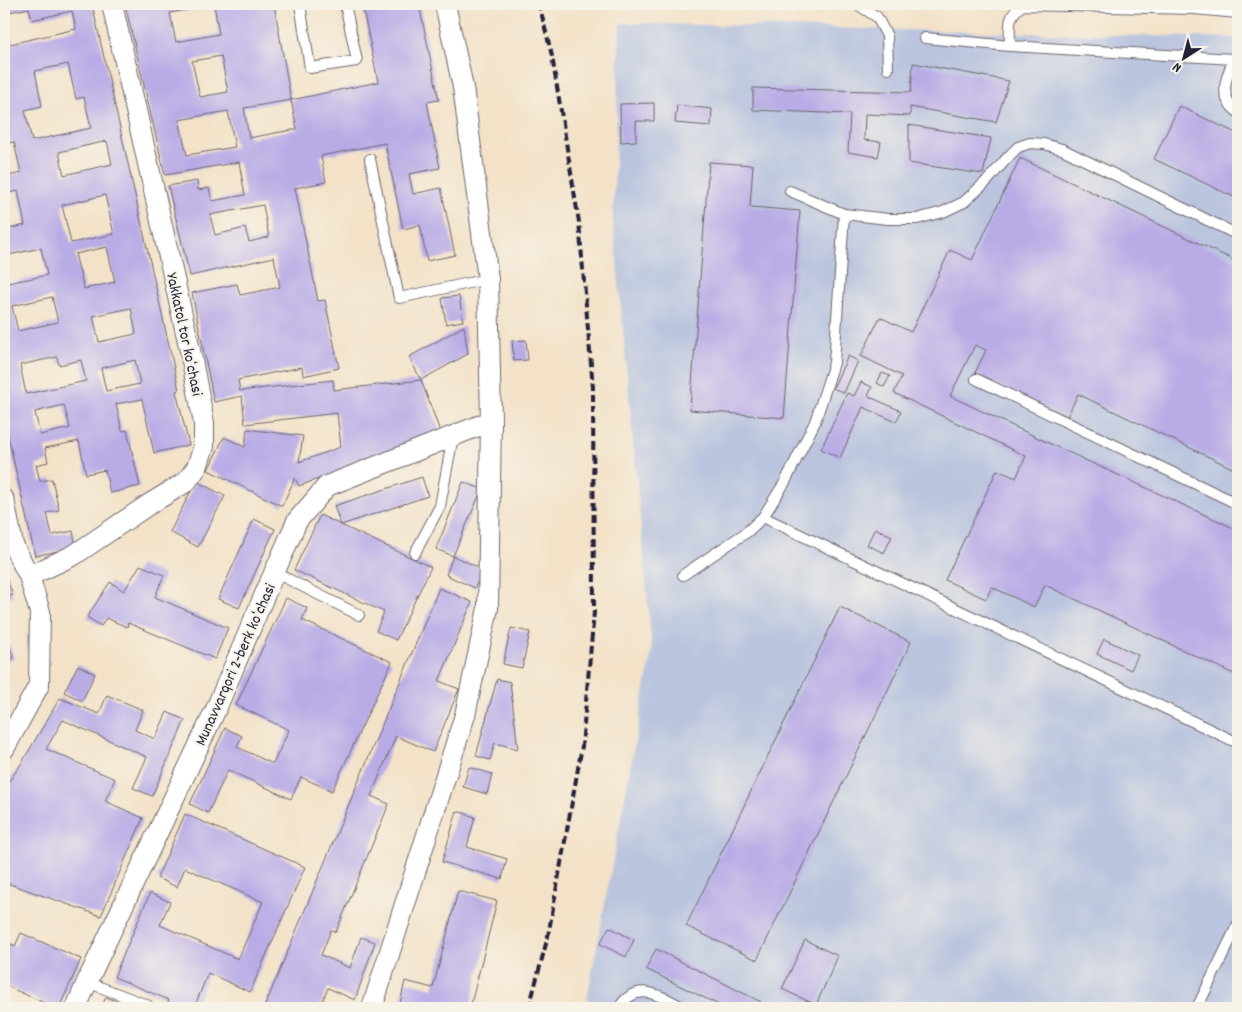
<svg xmlns="http://www.w3.org/2000/svg" width="1242" height="1012" viewBox="0 0 1242 1012" font-family="Dekko,sans-serif">
<rect width="100%" height="100%" fill="#f7f3e8"/>
<filter id="ink" filterUnits="userSpaceOnUse"><feTurbulence type="fractalNoise" baseFrequency=".02" numOctaves="2"/><feDisplacementMap in="SourceGraphic" scale="10" xChannelSelector="R" yChannelSelector="G"/><feConvolveMatrix kernelMatrix="1 2 1 2 8 2 1 2 1" color-interpolation-filters="sRGB"/></filter>
<filter id="wash" filterUnits="userSpaceOnUse"><feTurbulence type="fractalNoise" baseFrequency=".0096" numOctaves="4" result="noise"/><feDisplacementMap in="SourceGraphic" scale="20" xChannelSelector="R" yChannelSelector="G"/><feGaussianBlur stdDeviation="1.12" result="paint"/><feColorMatrix in="noise" values="0 0 0 0 0 0 0 0 0 0 0 0 0 0 0 0 0 1.4 0 .05"/><feComposite in="paint" operator="in"/></filter>
<g filter="url(#wash)">
<rect width="100%" height="100%" fill="#f3e2c8"/>
<!-- industrial -->
<path fill="#bac4de" d="M620 23 1238 38V1008H605L587 999 652 651 613 218Z"/>
<g id="blocks">
<!-- building -->
<path fill="#b9ace6" fill-rule="evenodd" d="M4 4H92L179 390 176 391 189 445 154 453 142 399 116 404 122 431 127 430 140 486 110 493 105 470 86 474 79 441 45 448 48 462 36 465 40 481 52 479 59 510 47 513 52 535 73 531 76 547 35 556 4 418V267L8 283 47 275 41 248 4 256V230L25 225 18 191 4 194V177L21 173 14 142 4 144V126L10 124 4 94V20L10 44 76 29 72 11 32 20 29 8 4 13ZM68 64 76 99 84 97 91 128 32 141 25 110 42 106 35 71ZM107 141 112 164 64 175 59 152ZM105 195 114 234 71 243 62 205ZM107 247 115 282 84 289 75 254ZM52 297 58 322 18 331 12 306ZM131 308 136 334 99 342 93 316ZM57 357 59 365 81 360 86 381 26 394 20 365ZM135 360 140 384 106 391 101 368ZM64 405 70 428 40 435 35 412Z
M125 4H274L291 100 244 108 249 138 297 129 291 100 378 82 362 4H419L439 100 427 102 440 168 409 174 413 194 441 188 455 255 427 261 420 225 403 229 385 143 321 156 326 182 295 188 318 301 325 300 339 368 303 376 302 367 238 380 240 391 333 380 334 390 421 380 409 357 464 326 468 354 421 380 441 434 299 486 295 478 282 506 208 470 224 437 245 447 247 429 303 436 299 462 341 447 337 413 245 424 242 396 214 402 192 293 237 284 240 295 280 287 274 257 190 276 168 186 197 181 198 190 209 188 212 201 245 195 239 162 165 175ZM214 5 219 34 176 42 170 13ZM221 56 228 92 200 97 192 61ZM228 111 235 147 187 155 179 120ZM263 205 269 237 249 242 245 228 215 235 210 215Z
M913 63 1009 81 996 122 910 107V116L865 114 864 140 881 142 878 157 848 152 850 114 753 110V88L911 92Z
M654 103V121H636V141L621 142 620 104Z
M677 105 712 109 711 126 675 123Z
M1179 106 1238 134V199L1154 159Z
M909 125 991 138 983 174 909 163Z
M1020 158 1238 262V471L1078 394 1067 417 975 373 986 350 975 345 950 396 1055 446 1238 530V676L1045 585 1034 607 992 587 986 599 945 580 997 470 1016 478 1026 456 894 393 902 376 861 356 880 317 911 332 950 250 972 260Z
M709 162 753 165 750 207 800 211 784 418 690 410Z
M459 296 463 321 446 324 442 298Z
M526 340 528 360 514 361 512 341Z
M848 356 858 361 844 393 833 388Z
M882 373 890 376 884 387 877 383Z
M861 382 872 387 868 396 901 411 896 422 863 407 840 458 821 449 847 393 854 396Z
M422 477 428 496 341 525 431 567 396 640 376 631 384 612 294 570 320 515 341 525 334 506Z
M196 481 225 496 198 547 170 532Z
M463 482 482 489 453 556 436 549Z
M254 519 275 529 239 608 218 599Z
M875 528 892 536 884 553 867 545Z
M453 556 483 569 475 588 446 575Z
M140 565 164 575 155 597 228 628 215 659 128 623 127 627 106 618 101 626 87 617 110 582 124 591Z
M7 580 13 595 4 599V581Z
M439 588 472 602 439 681 459 689 433 752 396 736 371 796 389 804 336 932 331 930 321 955 350 968 361 937 375 942 355 1000 328 988 319 1008H264Z
M286 598 307 608 302 620 392 662 332 791 301 777 291 799 228 770 208 813 190 804 225 728 242 736 237 747 273 764 289 730 236 705Z
M840 607 911 642 757 960 686 926Z
M511 628 530 632 522 668 503 664Z
M4 632 14 658 4 662Z
M1104 639 1138 655 1131 670 1097 654Z
M78 665 95 674 82 701 64 692Z
M497 679 510 682 518 749 495 743 490 760 476 756Z
M107 695 143 710 135 730 155 739 167 712 185 720 152 796 133 788 147 757 63 720 46 749 115 779 105 801 143 818 101 916 4 882V788L21 764 60 698 99 714Z
M469 767 492 774 487 794 463 787Z
M457 811 475 817 467 847 507 859 502 879 442 862Z
M185 814 305 867 250 992 208 973 194 1008H165L169 1000 114 977 150 893 170 902 160 925 238 959 263 902 185 868 177 887 157 878Z
M458 891 497 901 470 1008H399L405 981 433 988Z
M609 927 634 940 626 957 600 944Z
M21 933 81 959 59 1008H56L4 985V941L15 946Z
M805 940 838 956 816 1005 782 989Z
M656 949 761 1002 757 1008H725L646 969Z
M106 997 134 1008H101Z"/>
</g>
</g>
<g filter="url(#ink)">
<use href="#blocks" fill-opacity="0" stroke="#6b656c" stroke-width="1"/>
<g fill="none" stroke-linecap="round" stroke-linejoin="round">
<!-- lane casing -->
<g stroke="#6b656c" stroke-width="12">
<path id="lane" d="M300 4 310 68 357 61 345 4
M857 4 877 17 887 36 888 69
M925 38 1010 46 1234 59
M1010 46C1010 27 1006 16 1023 5L1194 9 1238 13
M1238 50C1229 71 1214 95 1238 112
M370 159 399 298 488 279
M790 191 844 214 888 219H917L943 212 964 202 988 180 1008 157 1018 147 1030 143 1044 144 1062 149 1238 235
M976 379 1238 504
M763 517 1238 743
M415 553 440 506 453 436
M274 572 359 615
M683 575 747 532 763 517 785 482 815 422 834 363 844 214
M87 982 147 1005
M619 1008C637 979 661 997 685 1008
M1197 1008 1238 924"/>
</g>
<!-- street casing -->
<g stroke="#6b656c" stroke-width="22">
<path id="street" d="M4 500 13 545 29 576 40 612 39 685 4 749
M29 576 74 555 148 505 186 482 197 467 204 446V423L190 350 112 4
M76 1008 87 982 216 709 268 587 297 521 327 486 491 421
M372 1008 465 715 488 608 491 421 488 279 463 87 445 4"/>
</g>
<!-- lane -->
<use href="#lane" stroke="#fff" stroke-width="10"/>
<!-- street -->
<use href="#street" stroke="#fff" stroke-width="20"/>
<!-- rail -->
<path stroke="#22223b" stroke-width="4" stroke-dasharray="8 4" stroke-linecap="butt" d="M529 1008 548 936 582 746 594 612 593 388 579 222 552 56 539 4"/>
</g>
</g>
<g text-anchor="middle" stroke-width="4.5" stroke-linejoin="round" paint-order="stroke">
<!-- street labels -->
<g font-size="16" fill="#22223b" stroke="#f7f3e8">
<text transform="translate(186 334) rotate(78)" y="6">Yakkatol tor koʻchasi</text>
<text transform="translate(234 664) rotate(-66)" y="6">Munavvarqori 2-berk koʻchasi</text>
</g>
</g>
<!-- margin -->
<rect width="1242" height="1012" fill="none" stroke="#f7f3e8" stroke-width="20"/>
<!-- north arrow -->
<g transform="translate(1184 58) rotate(216)" stroke="#f7f3e8" stroke-width="4" paint-order="stroke">
<path d="M0-4L9 19L0 12L-9 19Z" fill="#22223b"/>
<text y="-8" font-size="14" font-weight="bold" text-anchor="middle" fill="#22223b">N</text>
</g>
</svg>
